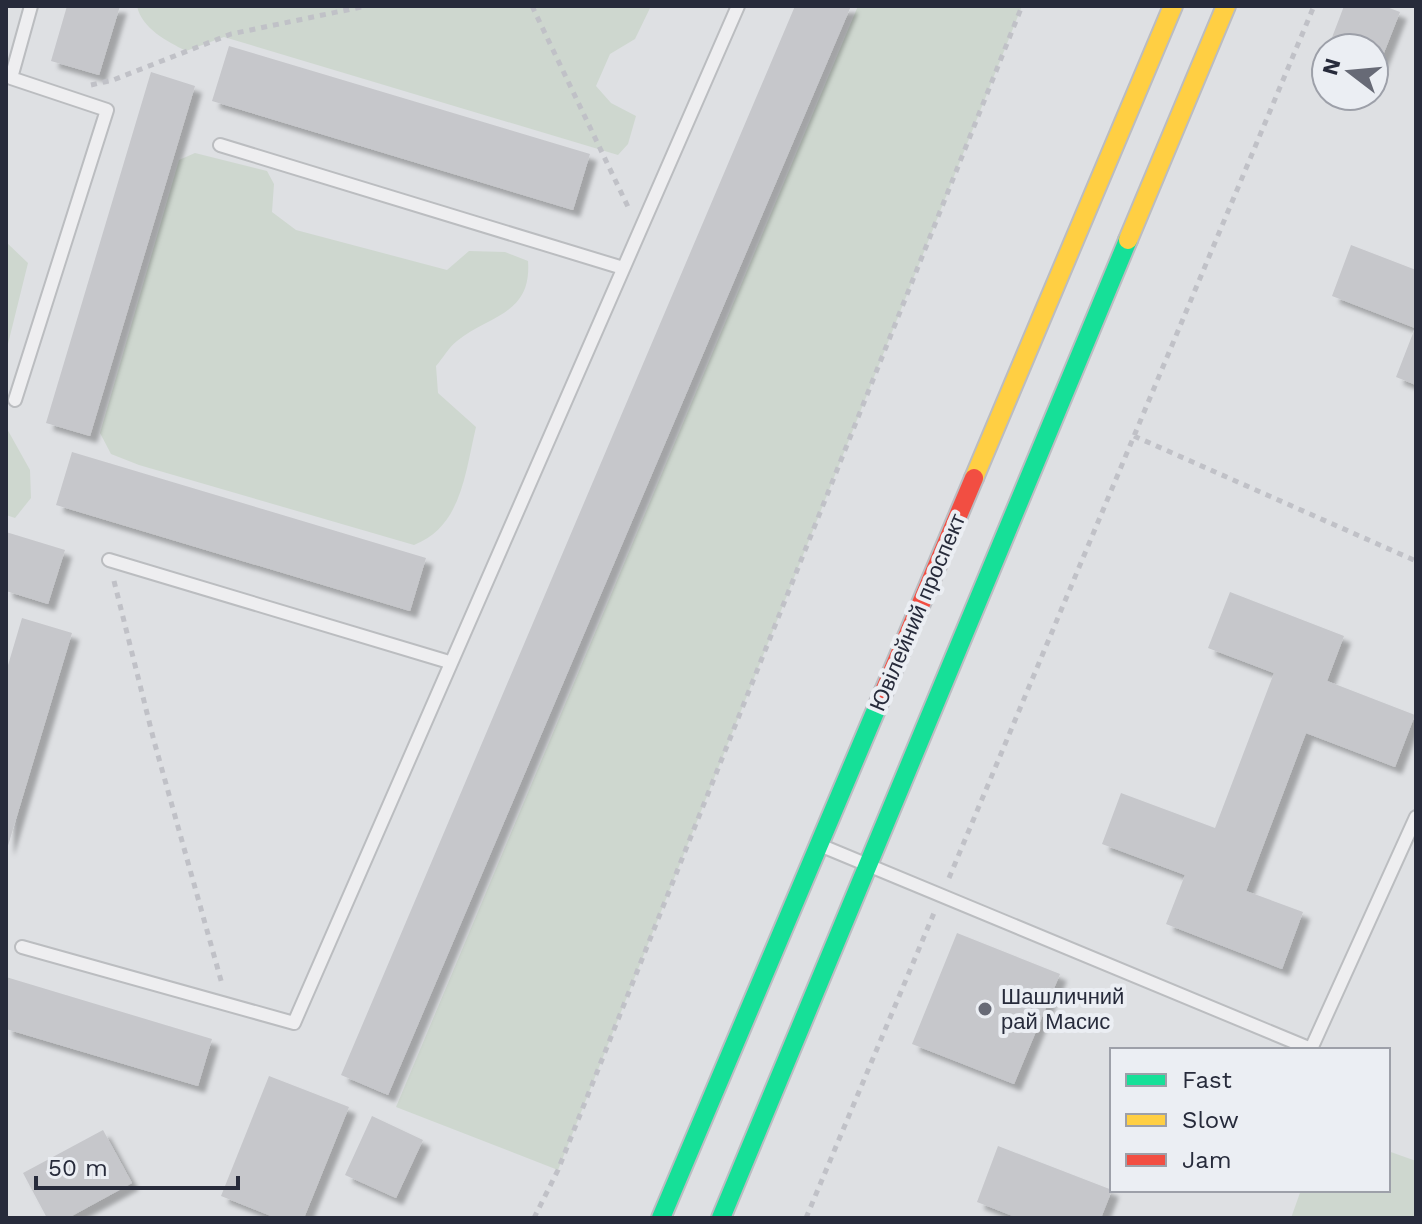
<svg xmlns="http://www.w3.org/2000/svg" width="1422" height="1224" viewBox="0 0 1422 1224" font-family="'Work Sans',sans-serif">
<defs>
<filter id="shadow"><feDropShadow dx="7" dy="7" stdDeviation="2" flood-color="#0004"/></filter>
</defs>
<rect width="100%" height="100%" fill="#dee0e3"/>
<!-- green -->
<path fill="#ced7cf" d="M137 6H651L635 39 610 54 596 86 611 103 636 116 628 144 618 155 224 37 186 51C167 41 142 29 137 6Z
M858 6H1022L558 1170 396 1107Z
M195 153 267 171 274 184 272 212 296 230 447 270 469 251 505 252 528 261C532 315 489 315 457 341 449 347 443 358 436 366L438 393 476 427C465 473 462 526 414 545L139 465 111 454 100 433 179 160Z
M6 242 28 263 6 352Z
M6 427 30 470 31 498 15 518 6 515Z
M1388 1151 1416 1161V1218H1291L1301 1190H1388Z"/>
<!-- building -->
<path fill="#c6c7cb" filter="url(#shadow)" d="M67 6H120L99 75 51 61Z
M795 6H851L388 1095 341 1075Z
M1344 6H1384L1400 12 1374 78V48H1328Z
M229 46 590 154 573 210 212 101Z
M1326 53V89L1314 84Z
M151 72 195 86 90 436 46 423Z
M1351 245 1416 270V385L1396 377 1415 328 1332 296Z
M72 452 426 558 410 611 56 505Z
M6 532 65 550 48 604 6 591Z
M1230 592 1344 636 1327 681 1415 715 1395 767 1306 733 1246 891 1303 912 1282 969 1166 924 1185 875 1102 844 1121 793 1215 828 1274 673 1208 648Z
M22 618 72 633 7 849 6 672Z
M957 933 1060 974 1014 1084 912 1044Z
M6 977 212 1039 198 1086 6 1029Z
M269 1076 349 1107 304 1218H276L221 1196Z
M372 1116 423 1140 396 1198 345 1175Z
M103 1130 132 1183 68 1218H47L23 1173Z
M998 1146 1112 1190 1101 1218H1018L977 1202Z"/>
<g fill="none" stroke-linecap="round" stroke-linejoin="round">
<!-- lane casing -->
<g stroke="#bbbdc0" stroke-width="16">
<path id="lane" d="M220 145 623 268
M15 400 107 110 11 78 31 6
M109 560 449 662
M822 846 1311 1049 1416 817
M22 947 294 1023 738 6"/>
</g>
<!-- fast casing -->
<g stroke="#bbbcc1" stroke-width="22">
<path id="fast" d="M661 1218 884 691
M721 1218 1128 240"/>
</g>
<!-- slow casing -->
<g stroke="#bbbcc1" stroke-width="22">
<path id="slow" d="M1128 240 1226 6
M974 478 1173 6"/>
</g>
<!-- jam casing -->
<g stroke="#bbbcc1" stroke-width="22">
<path id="jam" d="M884 691 974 478"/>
</g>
<!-- path -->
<path stroke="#c0c1c7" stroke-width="5" stroke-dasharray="6 6" stroke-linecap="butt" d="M532 6 630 211
M91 85 113 80 231 34 366 6
M1134 436 1416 561
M114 581 154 741 222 984
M949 878 1314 6
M534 1218 558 1170 1022 6
M806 1218 934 913"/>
<!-- lane -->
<use href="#lane" stroke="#eeeef0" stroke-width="12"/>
<!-- fast -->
<use href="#fast" stroke="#16e098" stroke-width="18"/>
<!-- slow -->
<use href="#slow" stroke="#ffcf43" stroke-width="18"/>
<!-- jam -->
<use href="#jam" stroke="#f24e42" stroke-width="18"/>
</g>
<!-- markers -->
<circle fill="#676a76" stroke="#ebeef3" stroke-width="3" cx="985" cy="1009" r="8"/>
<g text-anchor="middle" stroke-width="8" stroke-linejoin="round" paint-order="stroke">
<!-- street labels -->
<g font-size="22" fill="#272b3b" stroke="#ebeef3">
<text transform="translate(917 612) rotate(-67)" y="8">Ювілейний проспект</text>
</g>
<!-- poi labels -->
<g font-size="22" fill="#272b3b" stroke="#ebeef3" text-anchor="start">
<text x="1001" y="1004">Шашличний<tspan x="1001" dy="25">рай Масис</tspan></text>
</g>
</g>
<!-- border -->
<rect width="1422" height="1224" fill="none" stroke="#272b3b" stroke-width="16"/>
<!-- legend -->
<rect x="1110" y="1048" width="280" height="144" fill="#ebeef3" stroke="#9da0a9" stroke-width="2"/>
<rect x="1126" y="1074" width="40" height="12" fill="#16e098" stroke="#9da0a9" stroke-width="2"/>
<text x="1182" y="1088" font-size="24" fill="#272b3b">Fast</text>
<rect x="1126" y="1114" width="40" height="12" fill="#ffcf43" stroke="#9da0a9" stroke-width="2"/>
<text x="1182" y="1128" font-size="24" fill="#272b3b">Slow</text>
<rect x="1126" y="1154" width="40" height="12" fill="#f24e42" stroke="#9da0a9" stroke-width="2"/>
<text x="1182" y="1168" font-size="24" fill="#272b3b">Jam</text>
<!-- north arrow -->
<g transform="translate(1350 72) rotate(286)"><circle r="38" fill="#ebeef3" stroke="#9da0a9" stroke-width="2"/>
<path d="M0-6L14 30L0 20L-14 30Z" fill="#676a76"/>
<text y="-12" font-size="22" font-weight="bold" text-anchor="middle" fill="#272b3b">N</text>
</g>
<!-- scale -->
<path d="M36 1176v12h202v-12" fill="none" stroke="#272b3b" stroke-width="4"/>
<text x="48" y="1176" font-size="24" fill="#272b3b" stroke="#ebeef3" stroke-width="6" paint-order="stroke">50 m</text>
</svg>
